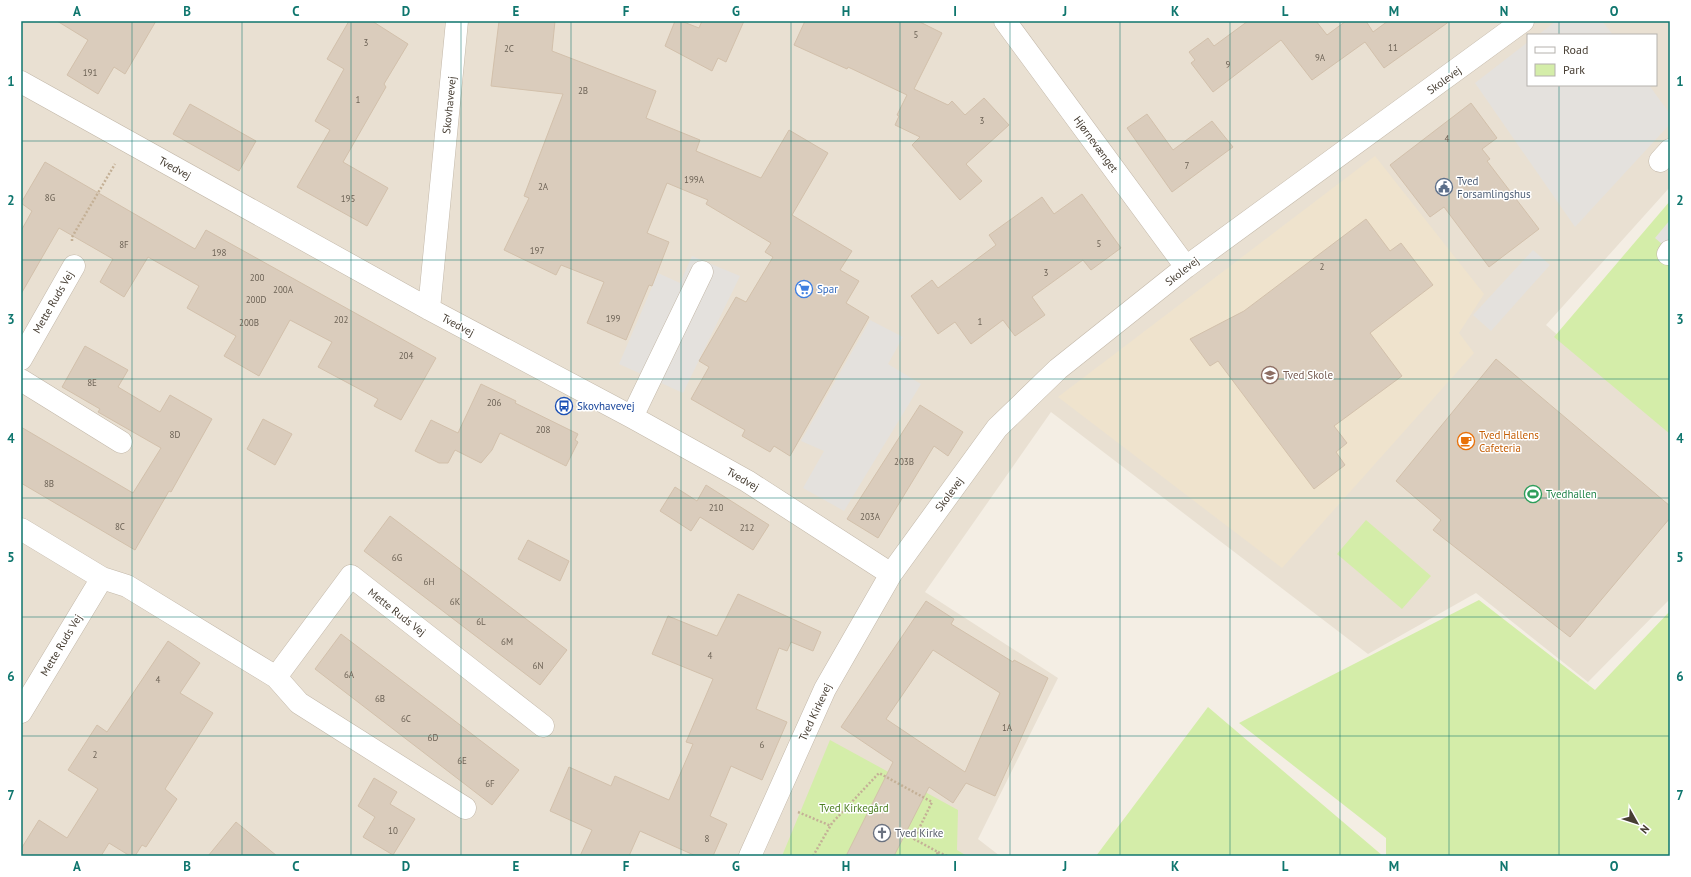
<svg xmlns="http://www.w3.org/2000/svg" width="1691" height="877" viewBox="0 0 1691 877" font-family="'PT Sans',sans-serif">
<rect width="100%" height="100%" fill="#f4eee4"/>
<!-- residential -->
<path fill="#e9e0d2" fill-rule="evenodd" d="M21 21H1670V187L1546 325 1670 432V599L1588 682 1476 593 1368 654 1051 412 925 592 1058 678 978 839 1000 856H21ZM1528 35H1656V85H1528Z"/>
<!-- education -->
<path fill="#efe3cd" d="M1375 156 1484 294 1459 333 1474 353 1282 568 1058 397Z"/>
<!-- green -->
<path fill="#d4eda9" d="M1670 201V434L1554 337Z
M1366 520 1431 576 1402 609 1337 554Z
M1479 600 1595 690 1670 611V856H1386V838L1239 723Z
M1208 707 1383 856H1096Z
M830 740 958 810 957 850 967 856H782Z"/>
<!-- parking -->
<path fill="#e4e1dd" d="M1556 21H1602L1613 35H1538Z
M1528 42V85H1649L1670 114V124L1575 227 1475 83Z
M1670 220V251L1655 238Z
M1533 250 1550 265 1491 331 1473 315Z
M692 256 740 276 683 393 619 364 658 273 680 283Z
M870 320 903 337 888 364 921 384 844 511 803 488 824 451 801 441Z"/>
<!-- building -->
<path fill="#daccbc" stroke="#d2c0ab" fill-rule="evenodd" d="M57 21H156L125 74 114 67 98 94 67 75 88 40Z
M349 21H372L408 44 384 84 386 87 343 162 388 188 367 226 297 187 330 130 315 121 344 69 327 59Z
M499 21H555L552 51 656 91 646 118 700 140 696 151 761 178 789 130 828 153 792 215 852 251 840 270 859 281 846 303 869 317 790 456 774 446 770 452 742 436 745 430 691 399 709 367 699 361 736 297 746 302 773 257 765 252 771 243 706 204 708 200 667 183 647 233 669 242 652 286 649 285 626 340 587 323 604 282 561 265 556 275 504 250 529 198 524 196 563 94 491 86Z
M675 21H681L699 28 702 21H744L726 62 718 58 712 71 665 46Z
M805 21H918L942 33 914 89 948 105 952 101 965 115 984 98 1009 125 966 164 982 181 960 200 912 145 920 137 895 125 899 116 897 115 907 95 848 67 847 69 794 45Z
M1248 21H1316L1327 35 1346 21H1366L1373 32 1388 21H1450L1384 68 1365 42 1312 80 1281 40 1213 92 1191 63 1195 60 1189 52 1208 38 1214 46Z
M1471 103 1497 138 1482 149 1490 159 1487 161 1539 229 1489 267 1444 207 1430 217 1390 165Z
M190 104 256 141 239 171 173 134Z
M1147 114 1173 150 1212 121 1233 147 1172 192 1127 128Z
M45 162 195 249 206 230 436 358 401 420 374 406 378 399 318 367 332 342 290 320 259 376 224 356 236 336 187 308 199 286 148 257 124 297 100 282 113 259 59 228 21 294V231L32 211 21 203Z
M1082 194 1121 248 1091 270 1083 260 1032 297 1045 315 1015 336 1003 320 971 344 955 322 938 334 911 296 932 280 938 288 996 245 989 235 1042 197 1054 214Z
M1366 219 1390 251 1401 243 1433 285 1370 333 1402 376 1334 426 1347 443 1336 452 1345 465 1314 489 1218 361 1210 366 1190 339 1244 311Z
M85 346 128 370 118 387 160 412 170 395 212 419 171 492 169 491 135 550 21 483V427L133 493 161 448 98 412 100 409 62 387Z
M1496 359 1670 506V518L1570 637 1433 530 1441 520 1396 481Z
M481 384 516 401 515 403 578 434 575 440 578 442 566 466 500 433 492 450 481 463 455 450 448 463H439L415 451 431 420 458 433Z
M920 405 963 432 948 456 934 446 878 538 847 519Z
M263 419 292 434 275 465 247 449Z
M706 485 769 525 753 550 700 517 691 531 660 511 675 487 697 501Z
M390 516 567 650 540 685 364 551Z
M528 540 569 561 560 581 518 559Z
M738 594 821 632 813 651 791 642 787 651 779 648 756 709 787 722 762 780 731 766 710 816 727 824 713 856H696L640 831 629 856H580L592 830 550 811 569 767 611 786 615 776 669 800 693 744 686 742 713 679 652 654 668 616 717 636Z
M926 601 954 619 951 624 1013 662 1014 660 1048 678 995 796 966 783 953 803 929 787 894 856H846L893 762 841 727ZM933 650 1000 693 965 772 886 719Z
M341 634 519 770 492 805 315 669Z
M168 641 200 663 180 693 213 713 165 789 177 799 146 847 142 845 135 856H130L109 843 101 856H21V849L39 820 67 838 98 789 68 770 97 725 107 732Z
M374 778 397 792 390 804 415 819 393 855 363 837 375 817 358 806Z
M236 822 277 856H208Z"/>
<g fill="none" stroke-linecap="round" stroke-linejoin="round">
<!-- minor casing -->
<g stroke="#c3b8a9" stroke-width="23">
<path id="minor" d="M1005 21 1186 267
M21 82 429 309 632 417 747 481 891 574
M1660 161 1670 150
M1668 254 1670 251
M429 309 457 21
M21 359 74 266
M21 380 121 442
M632 417 702 272
M21 529 102 578 21 712
M102 578 127 586 276 677 351 576 543 726
M276 677 299 703 465 808
M750 856 825 689 868 614 891 574 997 428 1058 369 1186 267 1523 21"/>
</g>
<!-- path -->
<path stroke="#c4b096" stroke-width="2.5" stroke-dasharray="2 2" stroke-linecap="butt" d="M72 241V237L115 164
M798 812 831 826
M938 852 947 856
M813 856 832 823 879 773 932 802 914 839 938 852 936 856"/>
<!-- minor -->
<use href="#minor" stroke="#fff" stroke-width="22"/>
</g>
<!-- grid -->
<path fill="none" stroke="#0f766e" stroke-width="1" stroke-opacity="0.55" d="M132 21V856M242 21V856M351 21V856M461 21V856M571 21V856M681 21V856M791 21V856M900 21V856M1010 21V856M1120 21V856M1230 21V856M1340 21V856M1449 21V856M1559 21V35M1559 85V856M21 141H1670M21 260H1670M21 379H1670M21 498H1670M21 617H1670M21 736H1670"/>
<!-- icons -->
<defs>
<g id="civic-ring" transform="scale(0.9)"><circle r="9.5" fill="#fff" stroke="#5c6f8a" stroke-width="1.5"/><path d="M-.6-6.5H3V-4.5H.6V-3L4-1V1h2V6H-6V1h2V-1L-.6-3ZM-1.2 2.5V6h2.4V2.5Z" fill="#5c6f8a"/></g>
<g id="supermarket-ring" transform="scale(0.9)"><circle r="9.5" fill="#fff" stroke="#3f7fe0" stroke-width="1.5"/><path d="M-6-5.5h2.5l.6 2H6L4.5 2H-2.5L-4.4-4H-6ZM-1.5 3.2a1.3 1.3 0 1 0 .1 0ZM3 3.2a1.3 1.3 0 1 0 .1 0Z" fill="#3f7fe0"/></g>
<g id="school-ring" transform="scale(0.9)"><circle r="9.5" fill="#fff" stroke="#8d6e63" stroke-width="1.5"/><path d="M0-5L7-2L0 1L-7-2ZM-4 1L0 2.5L4 1V4Q0 6-4 4Z" fill="#8d6e63"/></g>
<g id="bus-ring" transform="scale(0.9)"><circle r="9.5" fill="#fff" stroke="#1a4fb4" stroke-width="1.5"/><path d="M-5-6H5V4H4V6H2V4H-2V6H-4V4H-5ZM-3.5-4V0h7V-4ZM-3.5 1.2v1.5H-2V1.2ZM2 1.2v1.5H3.5V1.2Z" fill="#1a4fb4"/></g>
<g id="cafe-ring" transform="scale(0.9)"><circle r="9.5" fill="#fff" stroke="#e8710a" stroke-width="1.5"/><path d="M-5.5-4.5H6V0H3Q3 3.5 0 3.5H-2.5Q-5.5 3.5-5.5 0ZM3-3.2v2h1.7v-2ZM-6 4.5H4V6H-6Z" fill="#e8710a"/></g>
<g id="stadium-ring" transform="scale(0.9)"><circle r="9.5" fill="#fff" stroke="#2e9e5b" stroke-width="1.5"/><path d="M0-5a6.5 5 0 1 0 0 10a6.5 5 0 1 0 0-10ZM-3.5-1.8h7v3.6h-7Z" fill="#2e9e5b"/></g>
<g id="church-ring" transform="scale(0.9)"><circle r="9.5" fill="#fff" stroke="#6b7280" stroke-width="1.5"/><path d="M-1.2-6h2.4v3.5h3.3v2.4h-3.3V6h-2.4V-.1h-3.3v-2.4h3.3Z" fill="#6b7280"/></g>
</defs>
<g fill-rule="evenodd">
<use href="#civic-ring" x="1444" y="187"/>
<use href="#supermarket-ring" x="804" y="289"/>
<use href="#school-ring" x="1270" y="375"/>
<use href="#bus-ring" x="564" y="406"/>
<use href="#cafe-ring" x="1466" y="441"/>
<use href="#stadium-ring" x="1533" y="494"/>
<use href="#church-ring" x="882" y="833"/>
</g>
<g text-anchor="middle" stroke-width="3" stroke-linejoin="round" paint-order="stroke">
<!-- number labels -->
<g font-size="9" fill="#6c6255">
<text x="916" y="38">5</text>
<text x="366" y="46">3</text>
<text x="1393" y="51">11</text>
<text x="509" y="52">2C</text>
<text x="1320" y="61">9A</text>
<text x="1228" y="68">9</text>
<text x="90" y="76">191</text>
<text x="583" y="94">2B</text>
<text x="358" y="103">1</text>
<text x="982" y="124">3</text>
<text x="1447" y="142">4</text>
<text x="1187" y="169">7</text>
<text x="694" y="183">199A</text>
<text x="543" y="190">2A</text>
<text x="50" y="201">8G</text>
<text x="348" y="202">195</text>
<text x="1099" y="247">5</text>
<text x="124" y="248">8F</text>
<text x="537" y="254">197</text>
<text x="219" y="256">198</text>
<text x="1322" y="270">2</text>
<text x="1046" y="276">3</text>
<text x="257" y="281">200</text>
<text x="283" y="293">200A</text>
<text x="256" y="303">200D</text>
<text x="613" y="322">199</text>
<text x="341" y="323">202</text>
<text x="980" y="325">1</text>
<text x="249" y="326">200B</text>
<text x="406" y="359">204</text>
<text x="92" y="386">8E</text>
<text x="494" y="406">206</text>
<text x="543" y="433">208</text>
<text x="175" y="438">8D</text>
<text x="904" y="465">203B</text>
<text x="49" y="487">8B</text>
<text x="716" y="511">210</text>
<text x="870" y="520">203A</text>
<text x="120" y="530">8C</text>
<text x="747" y="531">212</text>
<text x="397" y="561">6G</text>
<text x="429" y="585">6H</text>
<text x="455" y="605">6K</text>
<text x="481" y="625">6L</text>
<text x="507" y="645">6M</text>
<text x="710" y="659">4</text>
<text x="538" y="669">6N</text>
<text x="349" y="678">6A</text>
<text x="158" y="683">4</text>
<text x="380" y="702">6B</text>
<text x="406" y="722">6C</text>
<text x="1007" y="731">1A</text>
<text x="433" y="741">6D</text>
<text x="762" y="748">6</text>
<text x="95" y="758">2</text>
<text x="462" y="764">6E</text>
<text x="490" y="787">6F</text>
<text x="393" y="834">10</text>
<text x="707" y="842">8</text>
</g>
<!-- street labels -->
<g font-size="11" fill="#473e33" stroke="#fff">
<text transform="translate(1444 80) rotate(-36)" y="4">Skolevej</text>
<text transform="translate(449 105) rotate(-84)" y="4">Skovhavevej</text>
<text transform="translate(1096 144) rotate(54)" y="4">Hjørnevænget</text>
<text transform="translate(175 168) rotate(29)" y="4">Tvedvej</text>
<text transform="translate(1182 271) rotate(-38)" y="4">Skolevej</text>
<text transform="translate(53 302) rotate(-60)" y="4">Mette Ruds Vej</text>
<text transform="translate(458 325) rotate(28)" y="4">Tvedvej</text>
<text transform="translate(743 479) rotate(30)" y="4">Tvedvej</text>
<text transform="translate(949 494) rotate(-54)" y="4">Skolevej</text>
<text transform="translate(397 612) rotate(38)" y="4">Mette Ruds Vej</text>
<text transform="translate(61 645) rotate(-59)" y="4">Mette Ruds Vej</text>
<text transform="translate(815 712) rotate(-65)" y="4">Tved Kirkevej</text>
</g>
<!-- service labels -->
<g font-size="11" fill="#4e5e75" stroke="#fff" text-anchor="start">
<text x="1457" y="185">Tved<tspan x="1457" dy="13">Forsamlingshus</tspan></text>
</g>
<!-- shop labels -->
<g font-size="11" fill="#366cbe" stroke="#fff" text-anchor="start">
<text x="817" y="293">Spar</text>
</g>
<!-- education labels -->
<g font-size="11" fill="#785e54" stroke="#fff" text-anchor="start">
<text x="1283" y="379">Tved Skole</text>
</g>
<!-- transit labels -->
<g font-size="11" fill="#164399" stroke="#fff" text-anchor="start">
<text x="577" y="410">Skovhavevej</text>
</g>
<!-- food labels -->
<g font-size="11" fill="#c56008" stroke="#fff" text-anchor="start">
<text x="1479" y="439">Tved Hallens<tspan x="1479" dy="13">Cafeteria</tspan></text>
</g>
<!-- leisure labels -->
<g font-size="11" fill="#27864d" stroke="#fff" text-anchor="start">
<text x="1546" y="498">Tvedhallen</text>
</g>
<!-- park labels -->
<g font-size="11" fill="#4c7f21" stroke="#fff">
<text x="854" y="812">Tved Kirkegård</text>
</g>
<!-- worship labels -->
<g font-size="11" fill="#5b616d" stroke="#fff" text-anchor="start">
<text x="895" y="837">Tved Kirke</text>
</g>
</g>
<!-- border -->
<rect width="1691" height="877" fill="none" stroke="#ffffff" stroke-width="44"/>
<!-- legend -->
<rect x="1527" y="34" width="130" height="52" fill="#ffffff" stroke="#b5b2ad"/>
<rect x="1535" y="47" width="20" height="6" fill="#ffffff" stroke="#b5b2ad"/>
<text x="1563" y="54" font-size="12" fill="#473e33">Road</text>
<rect x="1535" y="64" width="20" height="12" fill="#d4eda9" stroke="#b5b2ad"/>
<text x="1563" y="74" font-size="12" fill="#473e33">Park</text>
<!-- north arrow -->
<g transform="translate(1637 823) rotate(129)" stroke="#ffffff" stroke-width="3" paint-order="stroke">
<path d="M0-3L7 15L0 10L-7 15Z" fill="#473e33"/>
<text y="-6" font-size="11" font-weight="bold" text-anchor="middle" fill="#473e33">N</text>
</g>
<rect x="22" y="22" width="1647" height="833" fill="none" stroke="#0f766e" stroke-width="1.5"/>
<g font-size="13" text-anchor="middle" font-weight="bold" fill="#0f766e">
<text x="77" y="16">A</text>
<text x="187" y="16">B</text>
<text x="296" y="16">C</text>
<text x="406" y="16">D</text>
<text x="516" y="16">E</text>
<text x="626" y="16">F</text>
<text x="736" y="16">G</text>
<text x="846" y="16">H</text>
<text x="955" y="16">I</text>
<text x="1065" y="16">J</text>
<text x="1175" y="16">K</text>
<text x="1285" y="16">L</text>
<text x="1394" y="16">M</text>
<text x="1504" y="16">N</text>
<text x="1614" y="16">O</text>
<text x="11" y="86">1</text>
<text x="1680" y="86">1</text>
<text x="11" y="205">2</text>
<text x="1680" y="205">2</text>
<text x="11" y="324">3</text>
<text x="1680" y="324">3</text>
<text x="11" y="443">4</text>
<text x="1680" y="443">4</text>
<text x="11" y="562">5</text>
<text x="1680" y="562">5</text>
<text x="11" y="681">6</text>
<text x="1680" y="681">6</text>
<text x="11" y="800">7</text>
<text x="1680" y="800">7</text>
<text x="77" y="871">A</text>
<text x="187" y="871">B</text>
<text x="296" y="871">C</text>
<text x="406" y="871">D</text>
<text x="516" y="871">E</text>
<text x="626" y="871">F</text>
<text x="736" y="871">G</text>
<text x="846" y="871">H</text>
<text x="955" y="871">I</text>
<text x="1065" y="871">J</text>
<text x="1175" y="871">K</text>
<text x="1285" y="871">L</text>
<text x="1394" y="871">M</text>
<text x="1504" y="871">N</text>
<text x="1614" y="871">O</text>
</g>
</svg>
